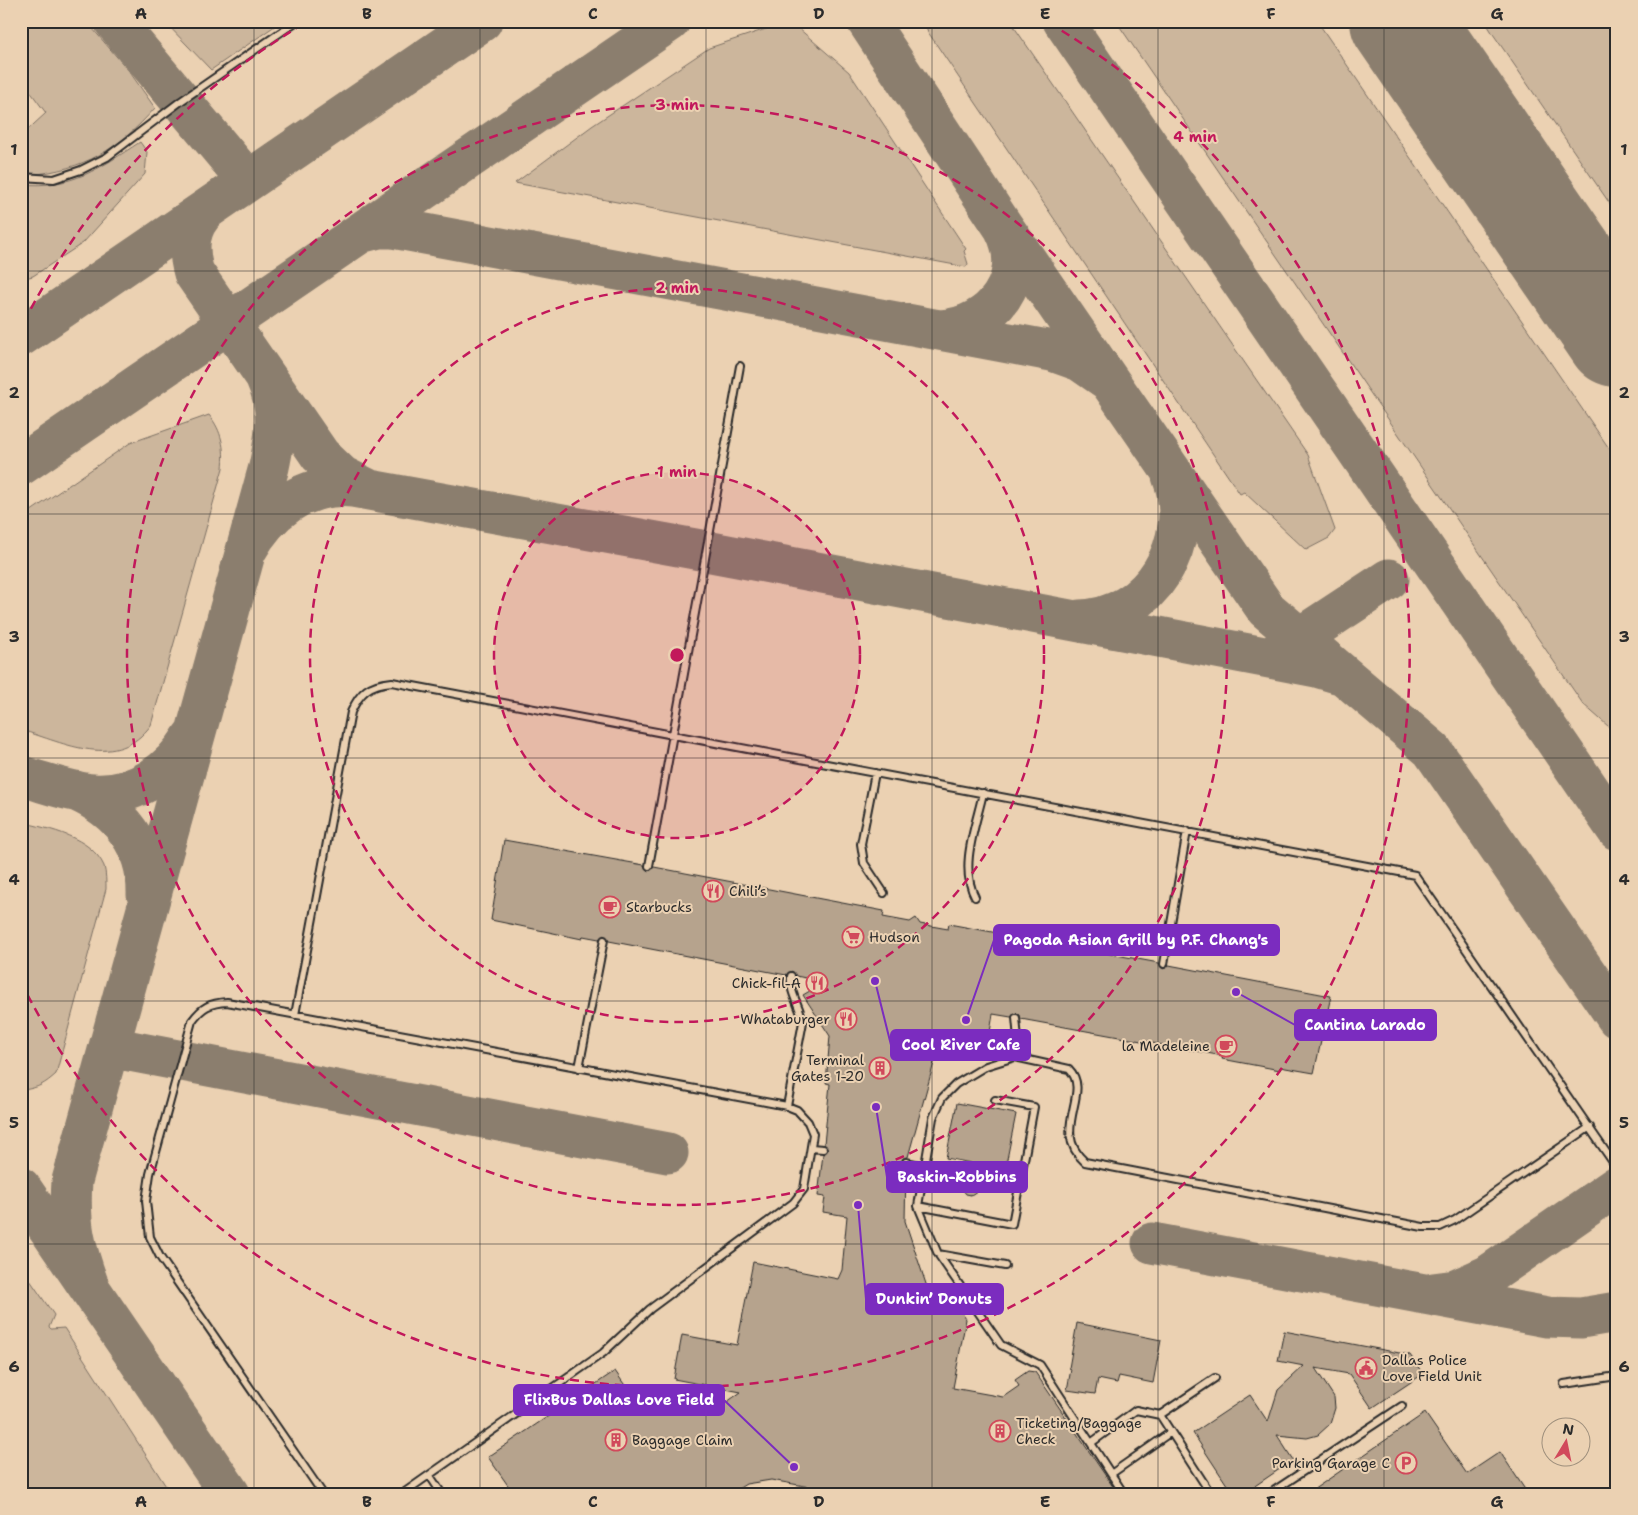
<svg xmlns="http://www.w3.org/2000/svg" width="1638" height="1515" viewBox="0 0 1638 1515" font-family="'Shantell Sans',sans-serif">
<rect width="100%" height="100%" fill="#ebd1b2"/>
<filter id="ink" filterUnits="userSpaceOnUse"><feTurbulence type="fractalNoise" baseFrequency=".02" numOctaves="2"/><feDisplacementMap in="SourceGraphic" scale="10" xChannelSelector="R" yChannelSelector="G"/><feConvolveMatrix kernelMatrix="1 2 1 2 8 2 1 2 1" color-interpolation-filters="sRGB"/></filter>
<g filter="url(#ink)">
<!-- grass -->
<path fill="#ccb69c" stroke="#7c7064" d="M21 21H86L129 71 155 108C118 150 85 169 29 175L21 168V136L46 113 21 79Z
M164 21H282L211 70Z
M790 21 849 72 966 249 964 251 968 264 966 267 515 183 592 126 709 48Z
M924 21H1010L1308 455 1335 530 1329 538 1306 550 1244 492 1240 494 928 32Z
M1116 21H1317L1617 460V734L1583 704Z
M1485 21H1617V214L1493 34Z
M140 142 147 152 145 174 83 243 33 276 21 279V184C72 189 100 168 140 142Z
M209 415C222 431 225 448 223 468L151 725C117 771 65 743 21 730V518L130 443Z
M21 822C50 829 91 837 104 866 106 873 106 882 106 889L56 1074C45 1084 38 1088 23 1090Z
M21 1267 54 1315 49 1327 51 1329 64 1328 171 1494H21Z"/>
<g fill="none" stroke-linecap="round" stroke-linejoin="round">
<!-- taxiway -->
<path stroke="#8b7e6e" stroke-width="41" d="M114 21 248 181
M867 21 1002 225 1266 609 1432 750 1617 1018
M1063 21 1617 830
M207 209C188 227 187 249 194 273L320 455 342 476 368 489
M360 233 379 228H393L1052 351 1080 361 1106 379
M940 330C993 327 1030 278 1004 228
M21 336 482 21
M21 465 670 21
M246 551C269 510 304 483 353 487L706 551 1317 667 1337 673
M1079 620C1151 619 1197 540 1172 476
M1278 652 1389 579
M21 776C44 782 69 792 93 794 135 797 171 772 192 737
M76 791C120 810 148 846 147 895
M109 1047 668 1153
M21 1188 230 1494
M1152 1243 1547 1317 1581 1318 1617 1312
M90 1289C75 1248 69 1225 72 1181L269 467C276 434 280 409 266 378
M1433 1293 1456 1290 1487 1276 1617 1186"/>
<!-- runway -->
<path stroke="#8b7e6e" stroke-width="102" d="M1401 21 1617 336"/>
</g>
<!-- building -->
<path fill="#b6a38d" stroke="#2b2b2b" d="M504 840 644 865 648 871 654 867 884 911 883 917 910 922 916 918 920 924 948 929 949 924 1159 963 1163 969 1169 965 1331 996 1314 1073 1280 1067V1070L1222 1059 1223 1056 1021 1019 1020 1015 1016 1013 1011 1017 993 1014 988 1044 983 1043 982 1051 954 1046 935 1059 908 1157 903 1158 901 1163 906 1167 905 1221 930 1296 953 1300 966 1319 953 1388 1003 1397 1019 1386 1015 1380 1028 1371 1035 1372 1118 1494H849L771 1480 746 1484 730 1494H514L488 1457 615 1371 640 1407 660 1394 669 1406 710 1414 741 1392 674 1379 682 1335 737 1345 753 1262 838 1279 842 1270 847 1216 823 1212 825 1197 818 1196 823 1154 828 1149 824 1144 830 1084 826 1083 830 1036 803 995 825 982 796 976 792 971 786 975 609 941 604 935 599 939 583 936 582 939 491 920Z
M957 1103 1016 1114 1005 1169 977 1164 987 1179 981 1183 980 1189 971 1195 966 1194 959 1185 960 1180 956 1173 971 1163 946 1158Z
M1077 1323 1161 1340 1153 1383 1119 1376 1117 1383 1098 1379 1095 1394 1067 1390 1071 1369 1069 1368Z
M1284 1331 1410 1355 1423 1374 1372 1408 1349 1374 1315 1368 1334 1397 1335 1408 1330 1424 1318 1435 1307 1438 1277 1435 1293 1460 1243 1494H1233L1193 1433 1250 1395 1268 1422 1278 1390 1304 1366 1278 1361Z
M1425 1413 1467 1474 1500 1452 1528 1494H1307Z"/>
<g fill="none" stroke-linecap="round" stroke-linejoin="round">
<!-- lane casing -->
<g stroke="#2b2b2b" stroke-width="10">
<path id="lane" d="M21 177 54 179 81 170 107 157 181 101 297 21
M875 773 861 844 864 863 884 893
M649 866 740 366
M975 897C959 867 976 825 983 793
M1164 964 1187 831
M295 1015 351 712C360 692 369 684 392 682L1415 875 1617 1168
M1015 1057 1018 1039 1016 1018
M579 1068 604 940
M787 1106 803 1022C800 1005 789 993 791 976
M811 1148 823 1149
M906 1162 924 1166
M918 1206 1012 1224 1034 1107 995 1100
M938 1254 1005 1266
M1564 1384 1617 1376
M1160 1415 1215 1378
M1091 1443 1136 1410 1160 1415 1211 1494
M1111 1474 1171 1432
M430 1476 442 1494
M323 1494 160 1257 150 1237 146 1201 150 1174 192 1021C202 1007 210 1003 227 1002L787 1106 797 1110 808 1122 813 1134 804 1189 793 1203 650 1309 603 1353 402 1494
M1124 1494 1040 1365 1001 1345 938 1254 918 1206 933 1118 942 1098 956 1084 986 1066 1015 1057 1069 1069C1093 1093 1049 1130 1085 1162L1423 1227H1440L1455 1220 1590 1127
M1269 1494 1402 1406"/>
</g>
<!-- lane -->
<use href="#lane" stroke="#ebd1b2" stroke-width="6"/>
</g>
</g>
<!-- grid -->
<path fill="none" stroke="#2b2b2b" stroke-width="1" stroke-opacity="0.55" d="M254 21V1494M480 21V1494M706 21V1494M932 21V1494M1158 21V1494M1384 21V1494M21 271H1617M21 514H1617M21 758H1617M21 1001H1617M21 1244H1617"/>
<!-- distance rings -->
<circle cx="677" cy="655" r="183" fill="#c2185b" fill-opacity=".12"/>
<g fill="none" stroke="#c2185b" stroke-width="2.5" stroke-dasharray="9 6">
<circle cx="677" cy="655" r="183"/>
<circle cx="677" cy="655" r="367"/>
<circle cx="677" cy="655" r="550"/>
<path d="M24 322A733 733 0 0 1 305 23M1049 23A733 733 0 1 1 24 988"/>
</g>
<!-- icons -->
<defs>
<g id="restaurant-ring" transform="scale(1.125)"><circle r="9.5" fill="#ebd1b2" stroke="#d1495b" stroke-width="1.5"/><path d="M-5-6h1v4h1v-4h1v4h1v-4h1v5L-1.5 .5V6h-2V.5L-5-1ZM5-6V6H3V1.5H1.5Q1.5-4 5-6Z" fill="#d1495b"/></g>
<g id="cafe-ring" transform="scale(1.125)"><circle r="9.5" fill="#ebd1b2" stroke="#d1495b" stroke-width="1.5"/><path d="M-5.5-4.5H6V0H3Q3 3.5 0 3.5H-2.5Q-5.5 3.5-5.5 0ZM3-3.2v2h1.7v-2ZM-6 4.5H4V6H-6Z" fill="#d1495b"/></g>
<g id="supermarket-ring" transform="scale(1.125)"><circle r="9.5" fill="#ebd1b2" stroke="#d1495b" stroke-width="1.5"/><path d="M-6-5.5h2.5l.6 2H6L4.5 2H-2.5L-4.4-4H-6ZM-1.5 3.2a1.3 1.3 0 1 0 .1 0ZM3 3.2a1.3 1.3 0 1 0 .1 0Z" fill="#d1495b"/></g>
<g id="building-ring" transform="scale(1.125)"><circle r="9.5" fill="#ebd1b2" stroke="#d1495b" stroke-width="1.5"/><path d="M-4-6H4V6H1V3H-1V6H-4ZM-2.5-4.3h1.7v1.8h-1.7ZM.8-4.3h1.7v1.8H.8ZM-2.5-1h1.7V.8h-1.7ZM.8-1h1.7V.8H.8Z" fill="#d1495b"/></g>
<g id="civic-ring" transform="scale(1.125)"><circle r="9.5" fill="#ebd1b2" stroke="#d1495b" stroke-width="1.5"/><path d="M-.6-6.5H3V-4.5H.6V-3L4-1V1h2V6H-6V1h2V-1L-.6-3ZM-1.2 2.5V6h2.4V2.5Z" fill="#d1495b"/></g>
<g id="parking-ring" transform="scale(1.125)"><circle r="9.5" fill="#ebd1b2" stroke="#d1495b" stroke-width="1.5"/><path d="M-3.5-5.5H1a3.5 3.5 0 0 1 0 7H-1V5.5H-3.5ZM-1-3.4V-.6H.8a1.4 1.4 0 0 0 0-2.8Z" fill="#d1495b"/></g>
</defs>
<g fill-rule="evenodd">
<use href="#restaurant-ring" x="713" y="891"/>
<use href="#cafe-ring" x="610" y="907"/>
<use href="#supermarket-ring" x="853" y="937"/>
<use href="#restaurant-ring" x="817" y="983"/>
<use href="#restaurant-ring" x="846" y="1019"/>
<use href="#cafe-ring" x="1226" y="1046"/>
<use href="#building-ring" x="880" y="1068"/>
<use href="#civic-ring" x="1366" y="1368"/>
<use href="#building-ring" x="1000" y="1431"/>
<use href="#building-ring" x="616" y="1440"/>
<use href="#parking-ring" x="1406" y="1463"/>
</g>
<g text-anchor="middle" stroke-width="4" stroke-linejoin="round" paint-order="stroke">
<!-- poi labels -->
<g font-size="14" fill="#2b2b2b" stroke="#ebd1b2" text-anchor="start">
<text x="729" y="896">Chili’s</text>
<text x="626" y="912">Starbucks</text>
<text x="869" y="942">Hudson</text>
<text x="801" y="988" text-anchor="end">Chick-fil-A</text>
<text x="830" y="1024" text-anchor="end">Whataburger</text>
<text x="1210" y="1051" text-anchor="end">la Madeleine</text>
<text x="864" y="1065" text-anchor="end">Terminal<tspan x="864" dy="16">Gates 1-20</tspan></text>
<text x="1382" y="1365">Dallas Police<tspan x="1382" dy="16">Love Field Unit</tspan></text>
<text x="1016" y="1428">Ticketing/Baggage<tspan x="1016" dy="16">Check</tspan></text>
<text x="632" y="1445">Baggage Claim</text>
<text x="1390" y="1468" text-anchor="end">Parking Garage C</text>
</g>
</g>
<circle cx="677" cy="655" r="8" fill="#c2185b" stroke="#ebd1b2" stroke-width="2.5"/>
<g font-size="15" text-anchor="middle" font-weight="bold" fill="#c2185b" stroke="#ebd1b2" stroke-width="4" stroke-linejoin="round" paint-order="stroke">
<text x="677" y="110">3 min</text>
<text x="1195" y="142">4 min</text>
<text x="677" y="293">2 min</text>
<text x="677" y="477">1 min</text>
</g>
<!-- callouts -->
<path fill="none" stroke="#7b2cbf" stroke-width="2" d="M966 1020L994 940M1236 992L1295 1025M875 981L891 1045M876 1107L887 1177M858 1205L866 1299M794 1467L724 1400"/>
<g fill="#7b2cbf" stroke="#ebd1b2" stroke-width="2">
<circle cx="966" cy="1020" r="5"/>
<circle cx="1236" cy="992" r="5"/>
<circle cx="875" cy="981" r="5"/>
<circle cx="876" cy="1107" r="5"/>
<circle cx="858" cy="1205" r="5"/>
<circle cx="794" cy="1467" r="5"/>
</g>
<g fill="#7b2cbf" stroke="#7b2cbf" stroke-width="2">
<rect x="994" y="925" width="285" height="30" rx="5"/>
<rect x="1295" y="1010" width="141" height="30" rx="5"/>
<rect x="891" y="1030" width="139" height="30" rx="5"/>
<rect x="887" y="1162" width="140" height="30" rx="5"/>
<rect x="866" y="1284" width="137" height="30" rx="5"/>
<rect x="514" y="1385" width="210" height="30" rx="5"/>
</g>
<g font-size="15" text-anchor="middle" font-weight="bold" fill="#fff">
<text x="1136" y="945">Pagoda Asian Grill by P.F. Chang's</text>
<text x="1365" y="1030">Cantina Larado</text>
<text x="961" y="1050">Cool River Cafe</text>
<text x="957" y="1182">Baskin-Robbins</text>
<text x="934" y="1304">Dunkin’ Donuts</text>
<text x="619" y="1405">FlixBus Dallas Love Field</text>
</g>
<!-- margin -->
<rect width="1638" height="1515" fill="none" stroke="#ebd1b2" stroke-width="55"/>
<!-- north arrow -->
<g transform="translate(1566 1442) rotate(10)"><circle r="24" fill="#ebd1b2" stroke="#9e8f7c"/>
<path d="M0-4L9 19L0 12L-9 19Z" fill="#d1495b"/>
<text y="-8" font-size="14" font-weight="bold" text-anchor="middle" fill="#2b2b2b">N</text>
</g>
<rect x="28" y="28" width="1582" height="1460" fill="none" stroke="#2b2b2b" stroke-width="2"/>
<g font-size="16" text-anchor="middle" font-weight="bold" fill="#2b2b2b">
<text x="141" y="19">A</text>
<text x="367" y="19">B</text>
<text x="593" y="19">C</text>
<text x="819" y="19">D</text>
<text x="1045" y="19">E</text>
<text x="1271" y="19">F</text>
<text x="1497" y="19">G</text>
<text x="14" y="155">1</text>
<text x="1624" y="155">1</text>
<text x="14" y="398">2</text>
<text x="1624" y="398">2</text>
<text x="14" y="642">3</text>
<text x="1624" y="642">3</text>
<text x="14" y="885">4</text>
<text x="1624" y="885">4</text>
<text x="14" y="1128">5</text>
<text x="1624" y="1128">5</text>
<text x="14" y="1372">6</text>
<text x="1624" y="1372">6</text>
<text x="141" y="1507">A</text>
<text x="367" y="1507">B</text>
<text x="593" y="1507">C</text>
<text x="819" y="1507">D</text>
<text x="1045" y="1507">E</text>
<text x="1271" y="1507">F</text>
<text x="1497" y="1507">G</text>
</g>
</svg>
